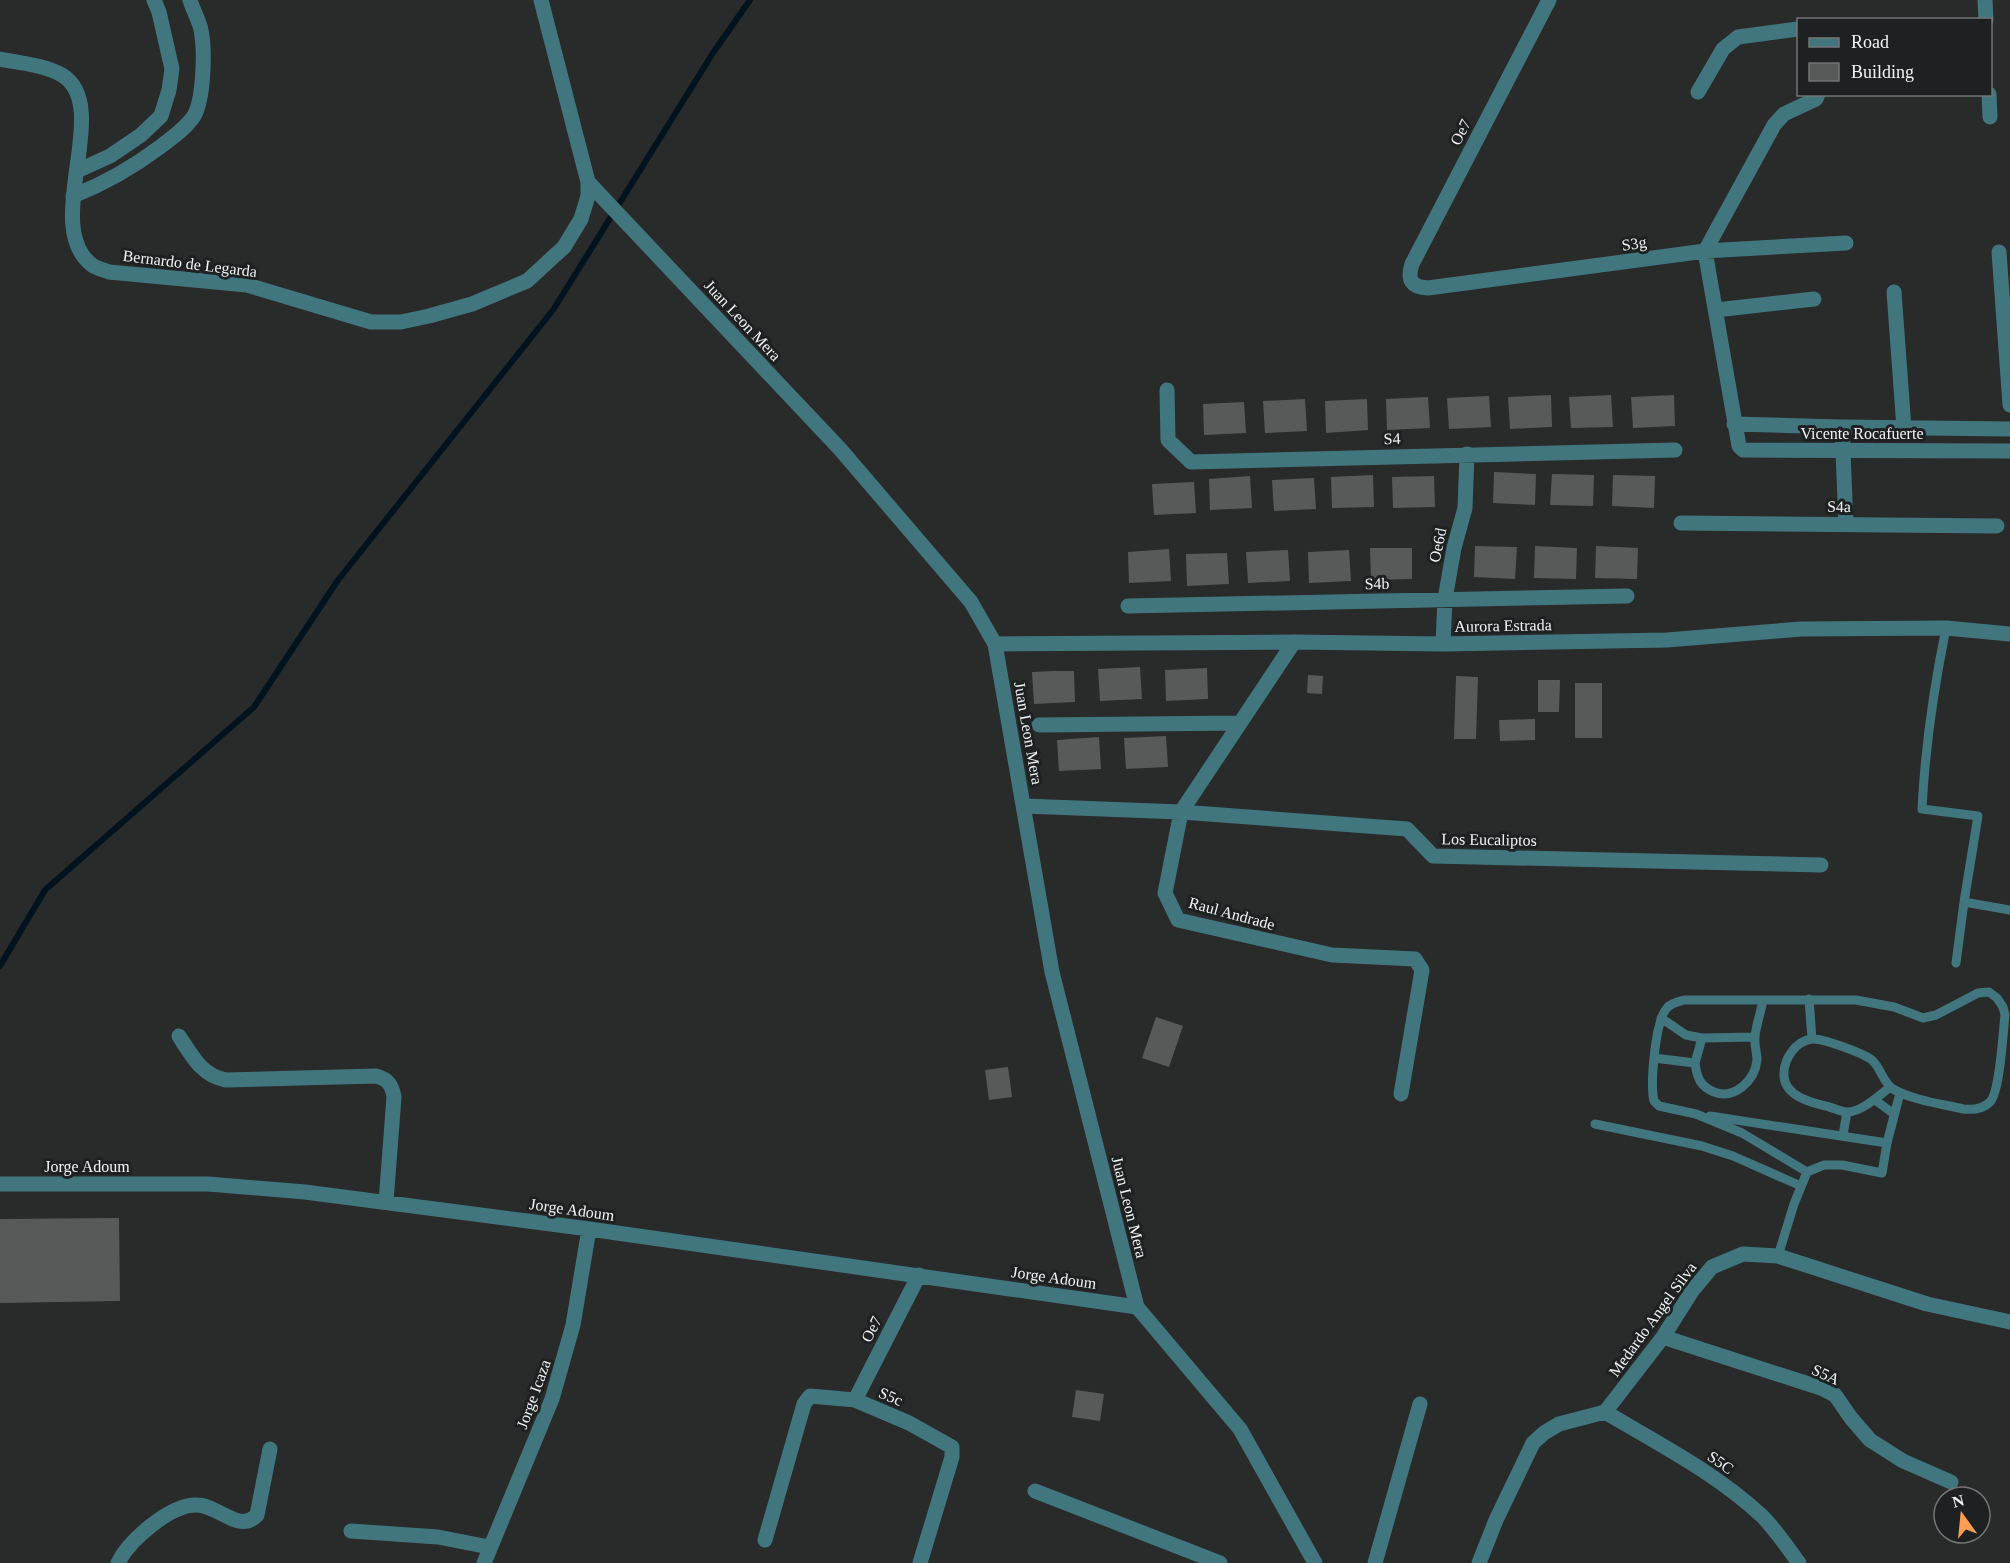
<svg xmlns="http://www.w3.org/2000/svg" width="2010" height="1563" viewBox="0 0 2010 1563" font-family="'Times New Roman',serif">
<rect width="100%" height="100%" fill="#282b2a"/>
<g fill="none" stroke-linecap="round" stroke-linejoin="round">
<!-- stream -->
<path stroke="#00131f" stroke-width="6" d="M0 966 45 890 254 707 338 580 553 310 713 53 750 0"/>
</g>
<!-- building -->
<path fill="#585a59" d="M1551 395 1552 427 1510 429 1508 397Z
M1611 395 1613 427 1571 428 1569 397Z
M1674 395 1675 426 1633 428 1631 397Z
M1489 396 1491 427 1449 429 1447 398Z
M1428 397 1430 428 1387 430 1386 399Z
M1305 399 1307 431 1265 433 1263 401Z
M1367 399 1368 430 1326 433 1325 401Z
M1244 402 1246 433 1204 435 1203 404Z
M1494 472 1536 474 1535 505 1493 503Z
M1552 474 1594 475 1593 506 1550 505Z
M1373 475 1374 507 1332 508 1331 477Z
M1613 475 1655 476 1654 508 1612 506Z
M1250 476 1252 508 1210 510 1209 479Z
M1434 476 1435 507 1393 508 1392 477Z
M1314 478 1316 509 1274 511 1272 480Z
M1194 482 1196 513 1154 515 1152 484Z
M1475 546 1517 547 1515 579 1474 577Z
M1535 546 1577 548 1576 579 1534 578Z
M1596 546 1638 548 1637 579 1595 578Z
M1370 548H1412V579L1371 580Z
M1169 549 1171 581 1129 583 1128 552Z
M1288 550 1290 581 1248 583 1246 552Z
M1349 550 1351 581 1309 583 1308 552Z
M1227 553 1229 584 1187 586 1186 554Z
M1140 667 1142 699 1100 701 1098 669Z
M1207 668 1208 699 1166 701 1165 670Z
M1053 671H1074L1075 702 1034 704 1032 672Z
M1308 675 1323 676 1322 694 1307 693Z
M1456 676 1478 677 1476 739H1454Z
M1538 680H1560L1559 712H1538Z
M1575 683H1602V738H1575Z
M1535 719V740L1500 741 1499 720Z
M1166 736 1168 767 1126 769 1124 738Z
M1099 737 1101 769 1059 771 1057 740Z
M1156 1017 1183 1026 1169 1067 1142 1058Z
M1008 1067 1012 1097 989 1100 985 1070Z
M119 1218 120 1301 0 1303V1219Z
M1076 1390 1104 1394 1100 1421 1072 1417Z"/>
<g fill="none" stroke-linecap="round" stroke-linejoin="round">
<!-- service -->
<path stroke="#42767e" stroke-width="9" d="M1946 628C1934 687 1925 748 1922 809L1978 816 1964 902 1956 963
M1964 902 2010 910
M1809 999 1812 1039
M1661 1018 1686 1035 1702 1038 1755 1037
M1654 1058 1695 1063C1697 1078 1700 1086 1714 1092 1735 1100 1755 1080 1757 1060 1757 1053 1754 1045 1755 1037 1756 1025 1761 1012 1763 1000
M1695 1063 1702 1038
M1875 1100 1894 1114
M1710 1116 1887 1143
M1595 1124 1702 1146 1733 1156 1801 1186
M1843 1135 1847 1112
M1807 1172 1742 1133 1696 1114 1659 1106 1654 1101C1650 1084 1655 1021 1667 1008 1671 1003 1678 1002 1684 1000H1856L1894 1007 1923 1018 1936 1015 1978 993 1989 992 1997 998 2003 1007 2005 1015C2003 1032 2000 1092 1990 1102 1983 1109 1972 1110 1963 1109 1942 1104 1912 1100 1893 1089 1883 1083 1881 1068 1872 1060 1863 1053 1822 1038 1812 1039 1795 1041 1783 1060 1784 1076 1785 1097 1813 1103 1829 1107 1834 1108 1841 1112 1847 1112 1861 1112 1879 1096 1890 1087
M1778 1256 1794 1204 1807 1172 1824 1165H1842L1882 1173 1887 1143 1900 1093"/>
<!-- minor -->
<path stroke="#42767e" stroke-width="15" d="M1549 0 1412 264C1407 280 1411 287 1428 288L1705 251 1774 125 1784 114 1816 99 1818 94
M1985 0 1986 20
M1698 92 1723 49 1738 37 1798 29
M1989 94 1990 117
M77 171 110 156 141 135 161 116 169 90 172 69 159 12 154 0
M73 196C106 183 132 168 160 147 172 138 186 128 194 116 204 98 205 50 201 30 199 20 193 10 190 0
M1846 243 1705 251 1739 446 1743 450 2010 451
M1999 252 2010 405
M1894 292 1904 428
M1716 310 1814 299
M1167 390 1168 440 1191 462 1675 450
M1734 424 1842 427 2010 429
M1842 427 1846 525
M1681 523 1997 526
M1128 606 1627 596
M1294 642 1181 812 1165 893 1178 920 1332 955 1415 959 1422 970 1401 1094
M995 644 1294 642 1443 644 1667 640 1801 629 1946 628 2010 634
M1443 644 1445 599 1454 548 1465 508 1467 454
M1039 725 1239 723
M1024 806 1181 812 1407 829 1433 856 1821 865
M179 1036C192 1056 202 1076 226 1080L376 1076C388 1079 392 1085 394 1097L386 1202
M0 1184H208L305 1192 589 1229 1137 1307
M1663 1337 1821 1388 1835 1395 1851 1418 1870 1440 1903 1461 1951 1482
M855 1400 919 1275
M1605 1412C1659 1444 1716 1473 1762 1516 1776 1530 1787 1547 1799 1563
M1035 1491 1220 1563
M351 1531 438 1537 489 1547
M765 1540 804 1404 810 1396 855 1400 909 1423 952 1447V1457L920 1563
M118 1563C129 1540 171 1504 197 1505 218 1505 239 1534 257 1515L270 1449
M484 1563 552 1399 573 1325 589 1229
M1375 1563 1420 1404
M1479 1563 1496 1520 1533 1443 1544 1433 1559 1424 1605 1412 1663 1337 1692 1291 1712 1267 1743 1254 1778 1256 1927 1304 2010 1322"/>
<!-- tertiary -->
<path stroke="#42767e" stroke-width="15" d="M541 0 588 182 840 449 971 602 995 644 1052 972 1137 1307 1240 1429 1315 1563
M0 59C20 63 45 65 62 75 114 107 40 225 92 265 96 268 104 270 109 272L247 285 371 322H401L429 316 472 304 527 281 564 247 581 219 588 196V182"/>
</g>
<g text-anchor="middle" stroke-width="6" stroke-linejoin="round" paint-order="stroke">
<!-- street labels -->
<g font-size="16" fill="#f2f4f4" stroke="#1e2121">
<text transform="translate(1460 132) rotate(-63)" y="6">Oe7</text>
<text transform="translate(1634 243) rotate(-8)" y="6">S3g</text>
<text transform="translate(190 263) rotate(7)" y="6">Bernardo de Legarda</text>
<text transform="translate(743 320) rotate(47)" y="6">Juan Leon Mera</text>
<text x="1862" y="439">Vicente Rocafuerte</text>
<text transform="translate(1392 438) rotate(-2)" y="6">S4</text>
<text transform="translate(1839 506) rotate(1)" y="6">S4a</text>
<text transform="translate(1437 545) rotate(-78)" y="6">Oe6d</text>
<text transform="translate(1377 583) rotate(-1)" y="6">S4b</text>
<text transform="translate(1503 625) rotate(-1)" y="6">Aurora Estrada</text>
<text transform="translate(1029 733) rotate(80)" y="6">Juan Leon Mera</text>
<text transform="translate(1489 839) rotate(1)" y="6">Los Eucaliptos</text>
<text transform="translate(1232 913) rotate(15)" y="6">Raul Andrade</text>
<text x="87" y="1172">Jorge Adoum</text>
<text transform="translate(1130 1207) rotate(76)" y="6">Juan Leon Mera</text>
<text transform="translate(572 1209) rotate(8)" y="6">Jorge Adoum</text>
<text transform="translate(1054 1277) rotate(8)" y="6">Jorge Adoum</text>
<text transform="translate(1652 1319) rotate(-54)" y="6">Medardo Angel Silva</text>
<text transform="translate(871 1329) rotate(-63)" y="6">Oe7</text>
<text transform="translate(1826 1374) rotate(25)" y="6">S5A</text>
<text transform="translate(533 1394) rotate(-70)" y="6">Jorge Icaza</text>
<text transform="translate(891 1396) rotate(23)" y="6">S5c</text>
<text transform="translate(1721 1462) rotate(35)" y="6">S5C</text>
</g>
</g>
<!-- legend -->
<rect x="1797" y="18" width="195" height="78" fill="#1e2121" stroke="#737575" stroke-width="1.5"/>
<rect x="1809" y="38" width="30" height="9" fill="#42767e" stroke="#737575" stroke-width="1.5"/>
<text x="1851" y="48" font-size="18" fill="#f2f4f4">Road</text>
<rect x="1809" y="63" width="30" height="18" fill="#585a59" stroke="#737575" stroke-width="1.5"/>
<text x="1851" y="78" font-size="18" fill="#f2f4f4">Building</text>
<!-- north arrow -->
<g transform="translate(1962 1515) rotate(345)"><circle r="28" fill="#1e2121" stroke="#737575" stroke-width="1.5"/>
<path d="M0-4.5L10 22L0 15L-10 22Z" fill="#fd9d54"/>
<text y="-9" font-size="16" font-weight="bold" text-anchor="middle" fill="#f2f4f4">N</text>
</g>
</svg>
